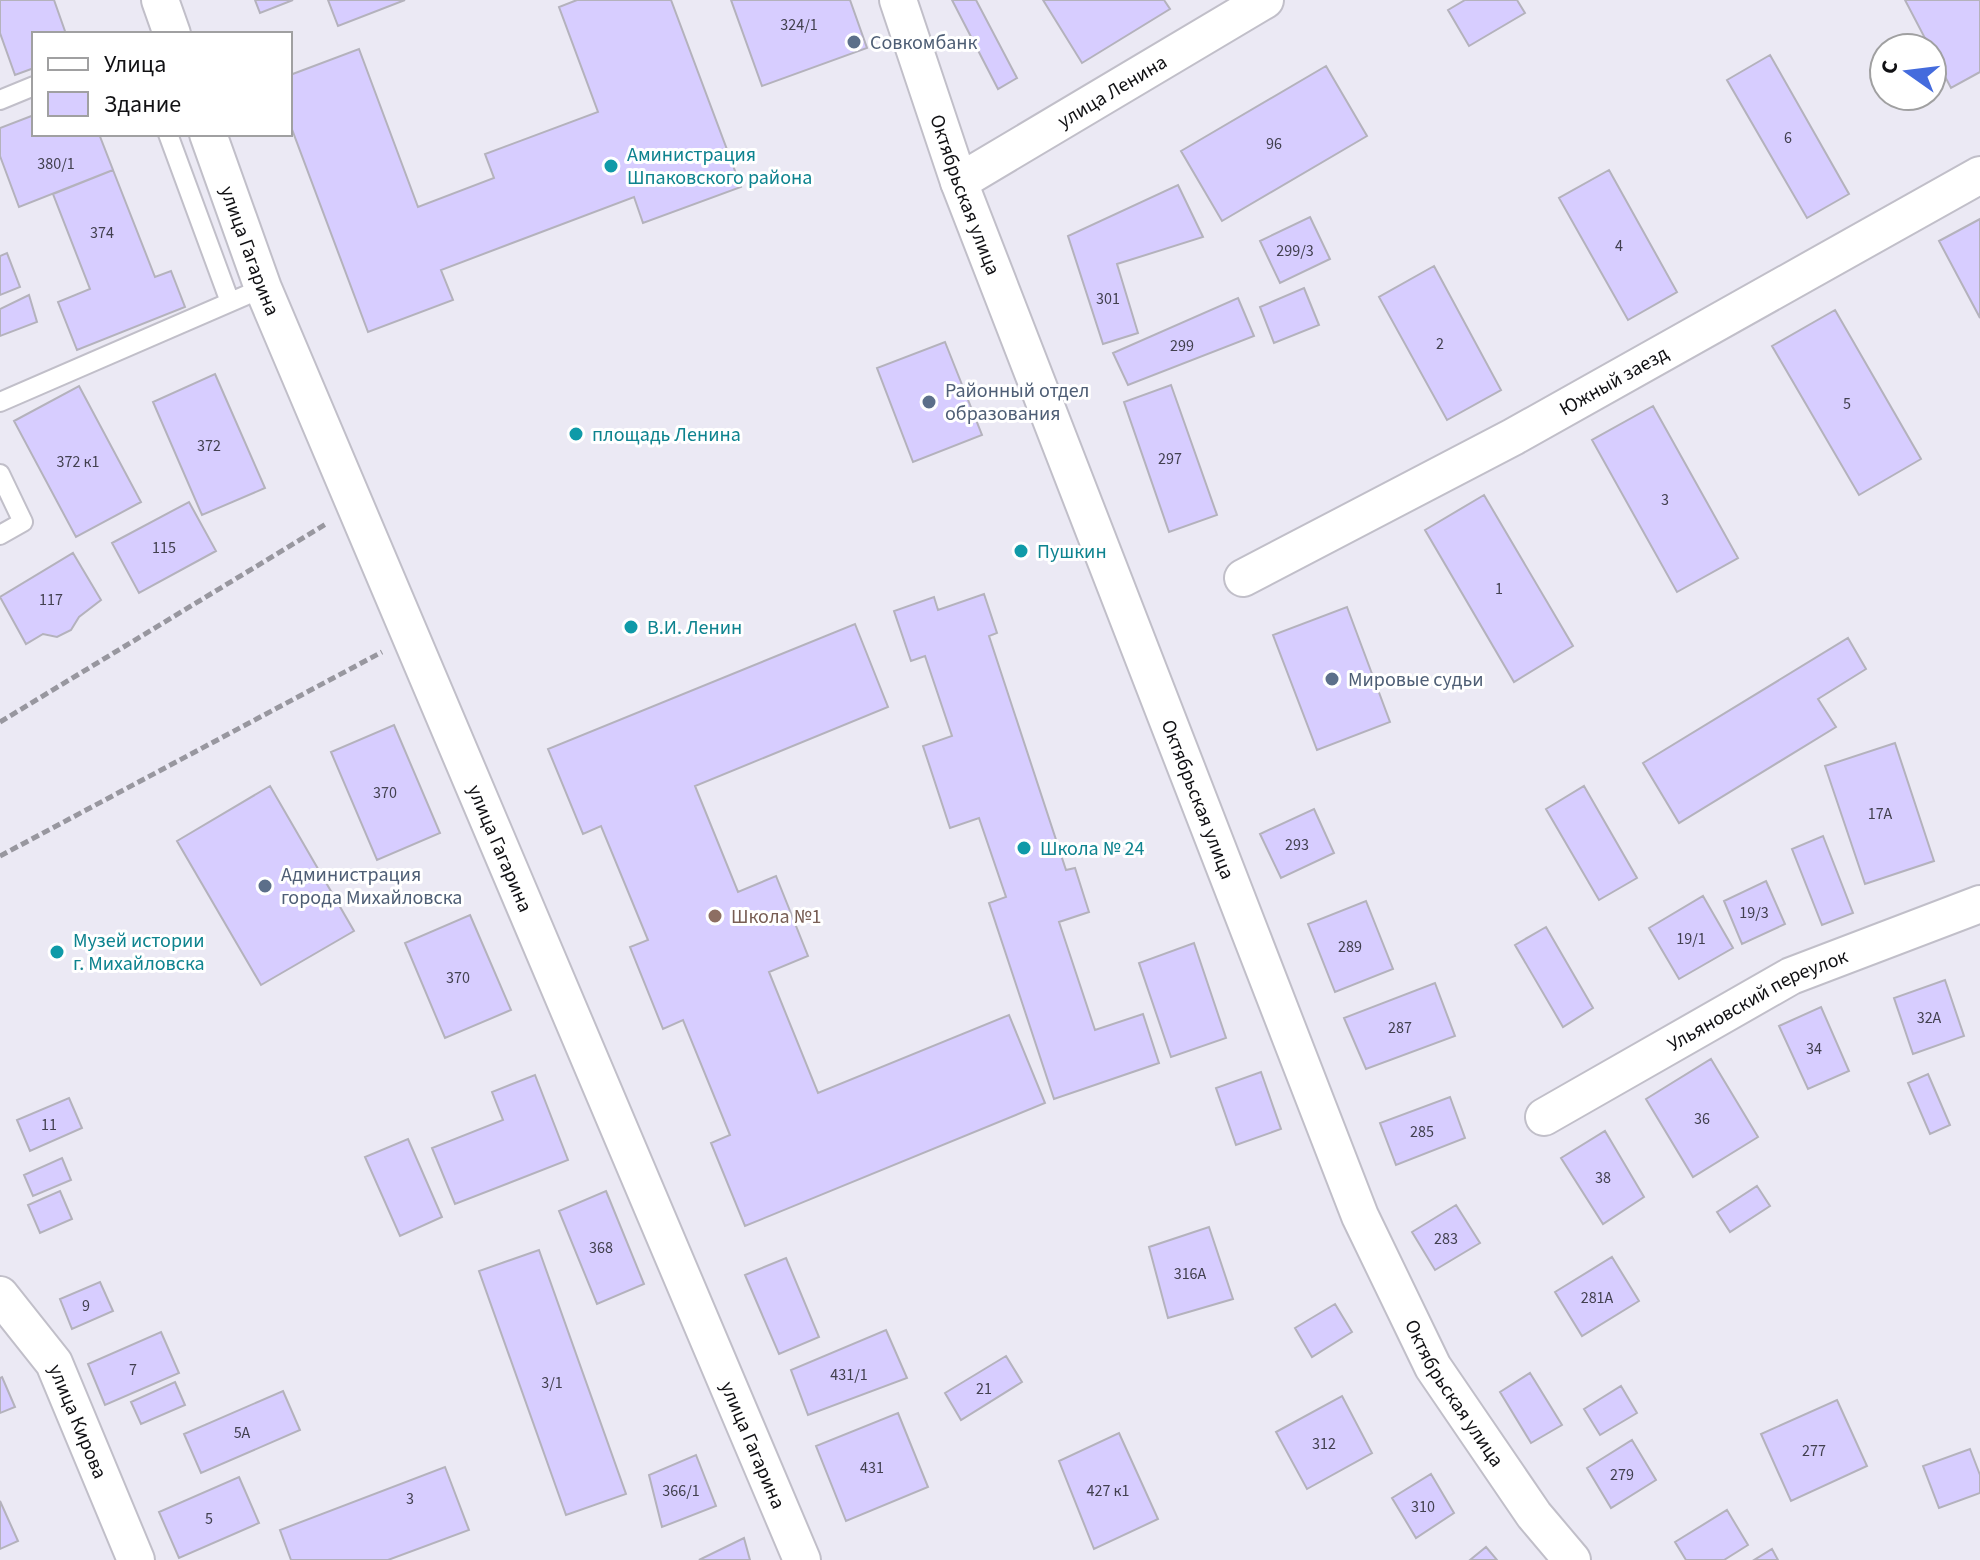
<svg xmlns="http://www.w3.org/2000/svg" width="1980" height="1560" viewBox="0 0 1980 1560" font-family="'Source Sans 3',sans-serif">
<rect width="100%" height="100%" fill="#ebe9f4"/>
<!-- building -->
<path fill="#d7cdff" stroke="#b4b2bc" stroke-width="2" d="M0 0H54L66 34H34V68L15 75 0 33Z
M255 0H293L260 13Z
M328 0H405L338 26Z
M577 0H671L741 187 643 223 634 197 441 270 453 300 368 332 290 124V75L359 49 418 207 494 178 485 154 598 112 559 7Z
M731 0H850L867 48 762 86Z
M952 0H976L1017 78 998 89Z
M1043 0H1164L1170 9 1082 63Z
M1465 0H1517L1525 13 1469 46 1448 10Z
M1905 0H1980V72L1951 88Z
M1770 55 1849 194 1807 218 1727 80Z
M1326 66 1367 136 1222 221 1181 151Z
M34 115V134H99L113 170 19 207 0 156V128Z
M113 170 155 277 171 271 185 307 77 350 58 302 90 289 53 194Z
M1609 170 1677 292 1628 320 1559 198Z
M1178 185 1203 237 1117 264 1138 333 1103 344 1068 236Z
M1310 217 1330 259 1280 283 1260 241Z
M1980 219V318L1939 241Z
M7 253 20 287 0 295V256Z
M1434 266 1501 390 1447 420 1379 297Z
M1304 288 1319 325 1274 343 1260 307Z
M29 295 37 322 0 336V309Z
M1238 298 1254 336 1128 385 1113 353Z
M1835 310 1921 459 1859 495 1772 346Z
M945 342 982 435 913 462 877 368Z
M215 374 265 488 202 515 153 402Z
M1171 385 1217 515 1169 532 1124 402Z
M79 386 141 502 76 537 14 421Z
M1653 406 1738 558 1677 592 1592 440Z
M1484 495 1573 646 1514 682 1425 530Z
M189 502 216 551 139 593 112 543Z
M73 553 101 600 79 617 71 630 57 637 43 634 26 644 0 597Z
M984 594 997 633 989 636 1066 870 1075 868 1089 912 1059 922 1095 1030 1143 1014 1159 1063 1054 1099 989 903 1006 897 979 818 950 828 923 746 952 736 925 656 911 661 894 611 934 597 938 610Z
M1347 607 1390 722 1317 750 1273 635Z
M855 624 888 707 695 786 738 892 776 876 808 956 769 972 818 1093 1009 1015 1045 1103 745 1226 711 1143 730 1135 683 1020 663 1029 630 947 648 940 601 826 583 834 548 749Z
M1848 638 1866 669 1818 699 1836 727 1679 823 1643 763Z
M394 725 440 833 377 860 331 752Z
M1895 743 1934 861 1865 884 1825 766Z
M270 786 354 931 261 985 177 841Z
M1584 786 1637 878 1599 900 1546 809Z
M1314 809 1334 853 1281 878 1260 834Z
M1823 836 1853 913 1822 925 1792 849Z
M1766 881 1785 924 1742 944 1724 901Z
M1703 896 1733 948 1679 979 1649 928Z
M1366 901 1393 969 1335 992 1308 924Z
M470 915 511 1010 445 1038 405 943Z
M1546 927 1593 1008 1563 1027 1515 945Z
M1194 943 1226 1038 1171 1057 1139 963Z
M1945 980 1964 1036 1913 1054 1894 998Z
M1435 983 1455 1036 1366 1069 1344 1018Z
M1821 1007 1849 1071 1808 1089 1779 1026Z
M1711 1059 1758 1137 1693 1177 1646 1099Z
M1261 1072 1281 1129 1236 1145 1216 1088Z
M1928 1074 1950 1125 1930 1134 1908 1083Z
M535 1075 568 1160 455 1204 432 1148 503 1120 492 1092Z
M1450 1097 1465 1138 1396 1165 1380 1123Z
M69 1098 82 1128 30 1151 17 1120Z
M1605 1131 1644 1197 1603 1224 1561 1158Z
M408 1139 442 1217 400 1236 365 1157Z
M62 1158 71 1180 33 1196 24 1175Z
M1757 1186 1770 1206 1730 1232 1717 1212Z
M60 1191 72 1219 40 1233 28 1205Z
M606 1191 644 1284 597 1304 559 1211Z
M1456 1205 1480 1243 1435 1270 1412 1232Z
M1209 1227 1233 1299 1168 1318 1149 1247Z
M539 1250 626 1494 566 1515 479 1271Z
M1612 1257 1639 1301 1582 1336 1555 1292Z
M786 1258 819 1337 779 1354 745 1275Z
M100 1282 113 1311 72 1329 60 1299Z
M1335 1304 1352 1332 1312 1357 1295 1328Z
M886 1330 907 1378 808 1415 791 1370Z
M161 1332 179 1373 105 1405 88 1364Z
M1006 1356 1022 1382 961 1420 945 1393Z
M1530 1373 1562 1425 1531 1443 1500 1392Z
M2 1377 15 1407 0 1413V1378Z
M175 1382 185 1405 141 1424 131 1402Z
M1621 1386 1637 1413 1600 1435 1584 1409Z
M283 1391 300 1430 201 1473 184 1434Z
M1342 1396 1372 1453 1307 1489 1276 1432Z
M1837 1400 1867 1466 1791 1501 1761 1434Z
M898 1413 928 1487 846 1521 816 1446Z
M1119 1433 1158 1519 1094 1549 1059 1461Z
M1632 1440 1656 1480 1611 1508 1587 1468Z
M1970 1449 1980 1475V1493L1939 1508 1923 1466Z
M696 1455 716 1506 662 1527 649 1475Z
M445 1467 469 1530 388 1560H291L280 1530Z
M1431 1474 1454 1513 1416 1538 1392 1498Z
M239 1477 259 1523 179 1558 159 1512Z
M0 1501 18 1541 0 1549Z
M1727 1510 1748 1545 1724 1560H1686L1675 1542Z
M744 1538 750 1560H699Z
M1486 1547 1497 1560H1470Z
M1772 1549 1778 1560H1754Z"/>
<g fill="none" stroke-linecap="round" stroke-linejoin="round">
<!-- service casing -->
<g stroke="#c1bfc9" stroke-width="22">
<path id="service" d="M0 100 34 86
M168 134 230 302
M0 402 263 288
M0 474 23 522 0 535"/>
</g>
<!-- minor casing -->
<g stroke="#c1bfc9" stroke-width="40">
<g id="minor">
<path d="M160 0 172 34"/>
<path id="s1" d="M898 0 959 182 1360 1216 1433 1367 1534 1515 1572 1560"/>
<path id="s2" d="M208 134 263 288 802 1560"/>
<path id="s3" d="M959 182 1265 0"/>
<path id="s4" d="M1243 578 1513 437 1980 175"/>
<path id="s5" d="M1544 1117 1791 976 1980 904"/>
<path id="s6" d="M0 1295 54 1363 136 1560"/>
</g>
</g>
<!-- path -->
<path stroke="#98979f" stroke-width="5" stroke-dasharray="8 4" stroke-linecap="butt" d="M0 722 326 524
M0 856 382 652"/>
<!-- service -->
<use href="#service" stroke="#fff" stroke-width="18"/>
<!-- minor -->
<use href="#minor" stroke="#fff" stroke-width="36"/>
</g>
<!-- markers -->
<g fill="#5c6f8a" stroke="#fff" stroke-width="3">
<circle cx="854" cy="42" r="8"/>
<circle cx="929" cy="402" r="8"/>
<circle cx="1332" cy="679" r="8"/>
<circle cx="265" cy="886" r="8"/>
</g>
<g fill="#0f9aa8" stroke="#fff" stroke-width="3">
<circle cx="611" cy="166" r="8"/>
<circle cx="576" cy="434" r="8"/>
<circle cx="1021" cy="551" r="8"/>
<circle cx="631" cy="627" r="8"/>
<circle cx="1024" cy="848" r="8"/>
<circle cx="57" cy="952" r="8"/>
</g>
<circle fill="#8d6e63" stroke="#fff" stroke-width="3" cx="715" cy="916" r="8"/>
<g text-anchor="middle" stroke-width="6" stroke-linejoin="round" paint-order="stroke">
<!-- number labels -->
<g font-size="16" fill="#42404f">
<text x="799" y="30">324/1</text>
<text x="1788" y="143">6</text>
<text x="1274" y="149">96</text>
<text x="56" y="169">380/1</text>
<text x="102" y="238">374</text>
<text x="1619" y="251">4</text>
<text x="1295" y="256">299/3</text>
<text x="1108" y="304">301</text>
<text x="1440" y="349">2</text>
<text x="1182" y="351">299</text>
<text x="1847" y="409">5</text>
<text x="209" y="451">372</text>
<text x="1170" y="464">297</text>
<text x="78" y="467">372 к1</text>
<text x="1665" y="505">3</text>
<text x="164" y="553">115</text>
<text x="1499" y="594">1</text>
<text x="51" y="605">117</text>
<text x="385" y="798">370</text>
<text x="1880" y="819">17А</text>
<text x="1297" y="850">293</text>
<text x="1754" y="918">19/3</text>
<text x="1691" y="944">19/1</text>
<text x="1350" y="952">289</text>
<text x="458" y="983">370</text>
<text x="1929" y="1023">32А</text>
<text x="1400" y="1033">287</text>
<text x="1814" y="1054">34</text>
<text x="1702" y="1124">36</text>
<text x="49" y="1130">11</text>
<text x="1422" y="1137">285</text>
<text x="1603" y="1183">38</text>
<text x="1446" y="1244">283</text>
<text x="601" y="1253">368</text>
<text x="1190" y="1279">316А</text>
<text x="1597" y="1303">281А</text>
<text x="86" y="1311">9</text>
<text x="133" y="1375">7</text>
<text x="849" y="1380">431/1</text>
<text x="552" y="1388">3/1</text>
<text x="984" y="1394">21</text>
<text x="242" y="1438">5А</text>
<text x="1324" y="1449">312</text>
<text x="1814" y="1456">277</text>
<text x="872" y="1473">431</text>
<text x="1622" y="1480">279</text>
<text x="681" y="1496">366/1</text>
<text x="1108" y="1496">427 к1</text>
<text x="410" y="1504">3</text>
<text x="1423" y="1512">310</text>
<text x="209" y="1524">5</text>
</g>
<!-- service labels -->
<g font-size="20" fill="#4e5e75" stroke="#fff" text-anchor="start">
<text x="870" y="49">Совкомбанк</text>
<text x="945" y="397">Районный отдел<tspan x="945" dy="23">образования</tspan></text>
<text x="1348" y="686">Мировые судьи</text>
<text x="281" y="881">Администрация<tspan x="281" dy="23">города Михайловска</tspan></text>
</g>
<!-- street labels -->
<g font-size="20" fill="#111114" stroke="#fff">
<text dy="7" stroke="none"><textPath href="#s3" startOffset="178">улица Ленина</textPath></text>
<text dy="7" stroke="none"><textPath href="#s1" startOffset="206">Октябрьская улица</textPath></text>
<text dy="7" stroke="none"><textPath href="#s2" startOffset="124">улица Гагарина</textPath></text>
<text dy="7" stroke="none"><textPath href="#s4" startOffset="420">Южный заезд</textPath></text>
<text dy="7" stroke="none"><textPath href="#s1" startOffset="854">Октябрьская улица</textPath></text>
<text dy="7" stroke="none"><textPath href="#s2" startOffset="772">улица Гагарина</textPath></text>
<text dy="7" stroke="none"><textPath href="#s5" startOffset="244">Ульяновский переулок</textPath></text>
<text dy="7" stroke="none"><textPath href="#s1" startOffset="1502">Октябрьская улица</textPath></text>
<text dy="7" stroke="none"><textPath href="#s6" startOffset="150">улица Кирова</textPath></text>
<text dy="7" stroke="none"><textPath href="#s2" startOffset="1420">улица Гагарина</textPath></text>
</g>
<!-- culture labels -->
<g font-size="20" fill="#0d838f" stroke="#fff" text-anchor="start">
<text x="627" y="161">Аминистрация<tspan x="627" dy="23">Шпаковского района</tspan></text>
<text x="592" y="441">площадь Ленина</text>
<text x="1037" y="558">Пушкин</text>
<text x="647" y="634">В.И. Ленин</text>
<text x="1040" y="855">Школа № 24</text>
<text x="73" y="947">Музей истории<tspan x="73" dy="23">г. Михайловска</tspan></text>
</g>
<!-- education labels -->
<g font-size="20" fill="#785e54" stroke="#fff" text-anchor="start">
<text x="731" y="923">Школа №1</text>
</g>
</g>
<!-- legend -->
<rect x="32" y="32" width="260" height="104" fill="#ffffff" stroke="#a0a0a1" stroke-width="2"/>
<rect x="48" y="58" width="40" height="12" fill="#ffffff" stroke="#a0a0a1" stroke-width="2"/>
<text x="104" y="72" font-size="24" fill="#111114">Улица</text>
<rect x="48" y="92" width="40" height="24" fill="#d7cdff" stroke="#a0a0a1" stroke-width="2"/>
<text x="104" y="112" font-size="24" fill="#111114">Здание</text>
<!-- north arrow -->
<g transform="translate(1908 72) rotate(284)"><circle r="38" fill="#ffffff" stroke="#a0a0a1" stroke-width="2"/>
<path d="M0-6L14 30L0 20L-14 30Z" fill="#446bdd"/>
<text y="-12" font-size="22" font-weight="bold" text-anchor="middle" fill="#111114">С</text>
</g>
</svg>
